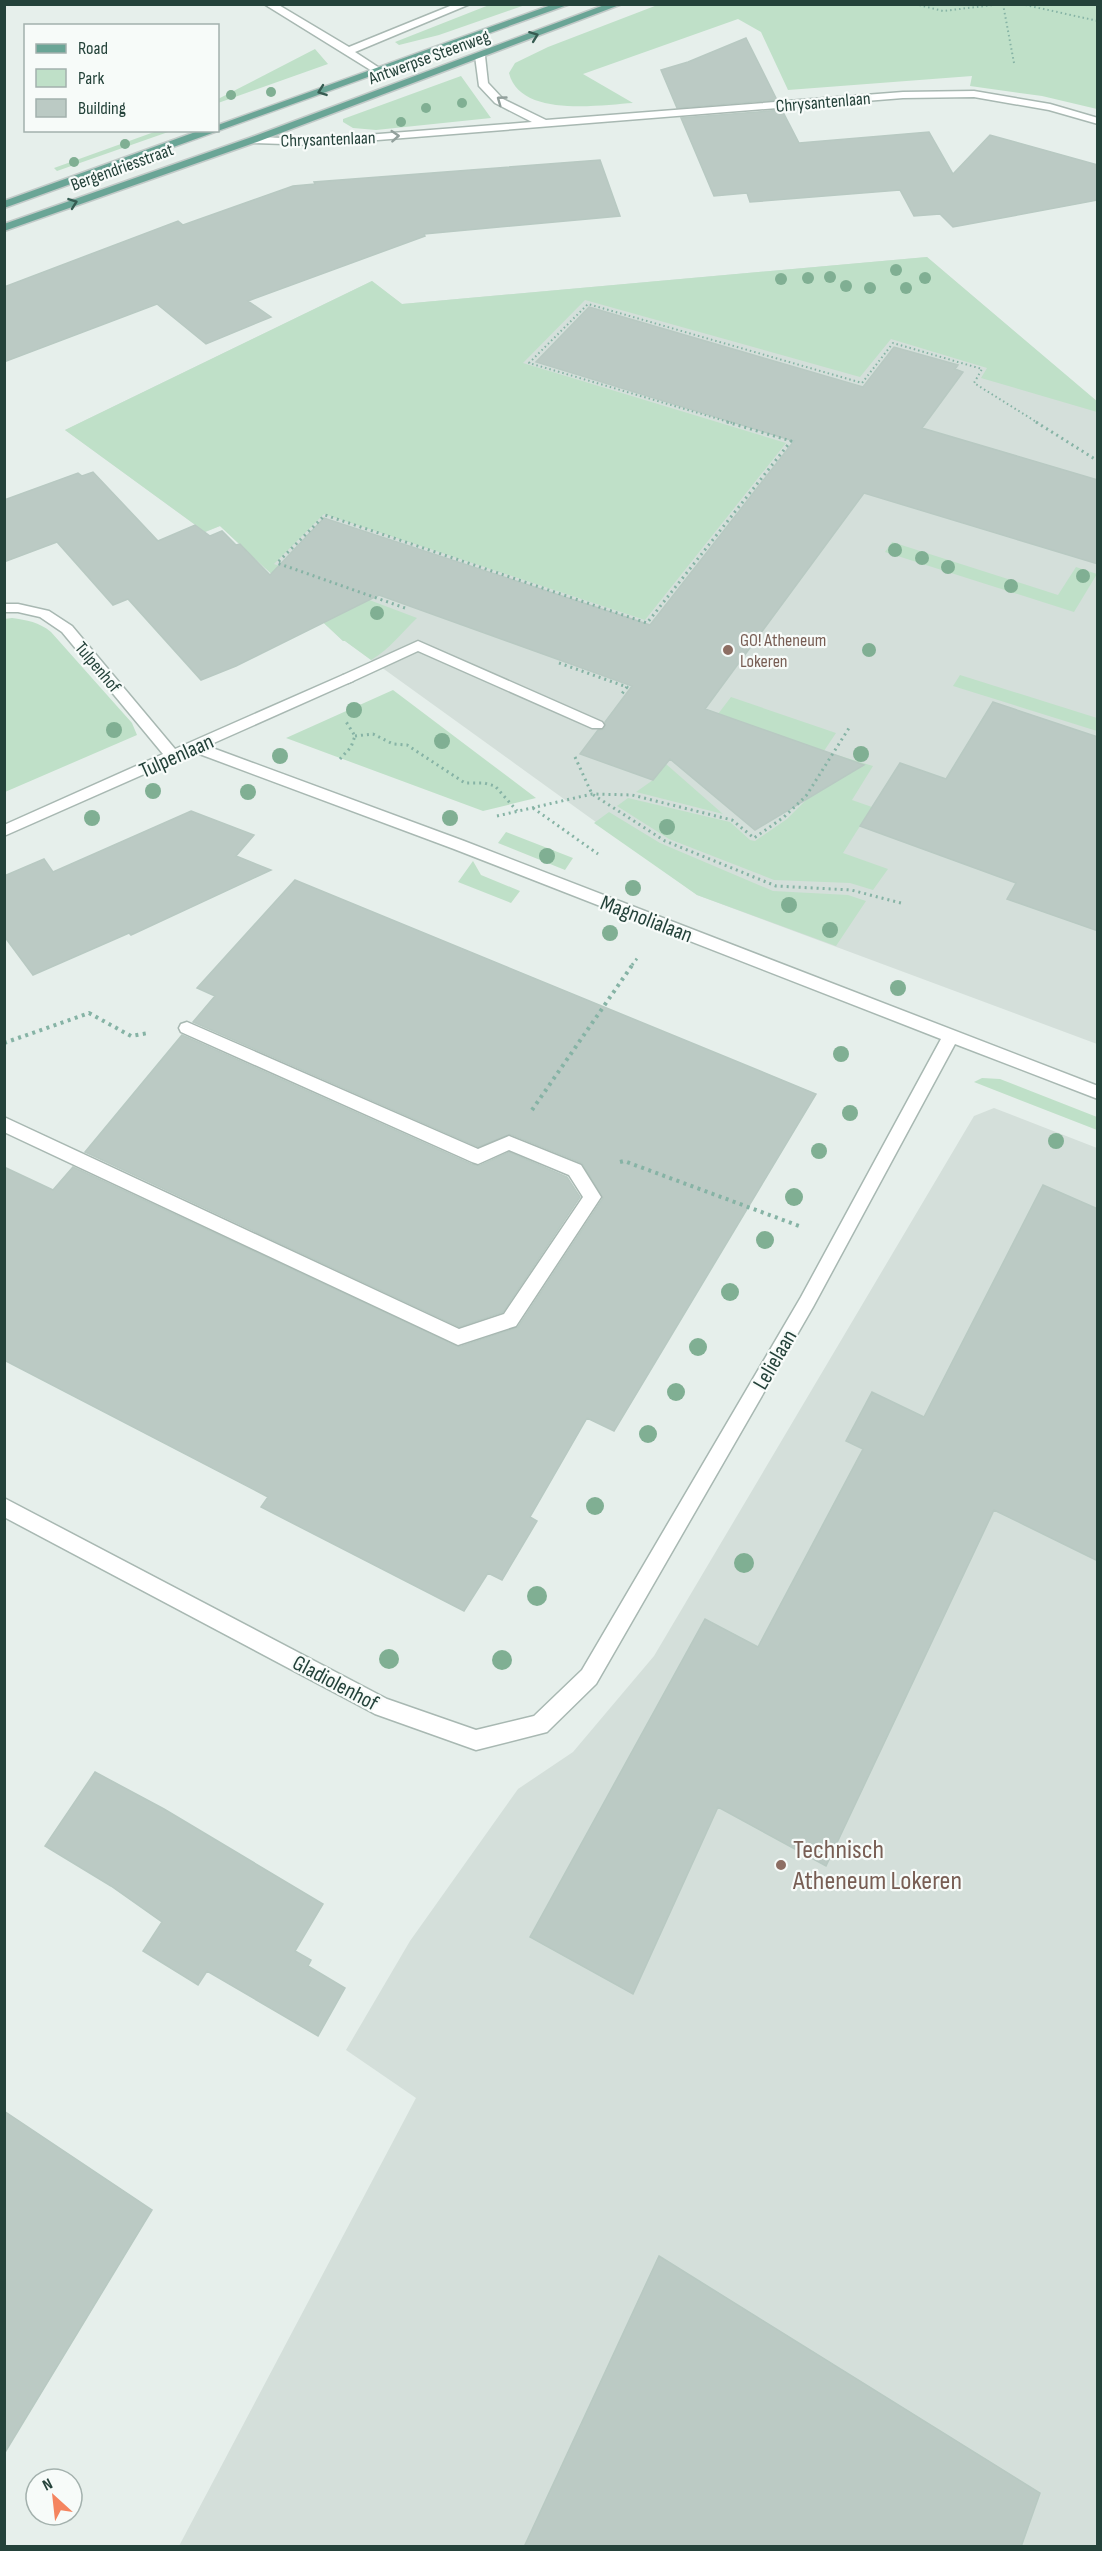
<svg xmlns="http://www.w3.org/2000/svg" width="1102" height="2551" viewBox="0 0 1102 2551" font-family="'Sofia Sans Condensed',sans-serif">
<rect width="100%" height="100%" fill="#e6efeb"/>
<!-- built -->
<path fill="#d4dfda" d="M927 257 1097 402V1044L697 895 345 641H343L220 526 205 532 65 430 372 281 402 304Z
M994 1108 1097 1148V2546H179L416 2098 346 2050 410 1941 518 1789 573 1752 654 1656 974 1116Z"/>
<!-- green -->
<path fill="#bfe0c8" d="M660 4 1097 5V109L1042 96 970 86 972 76 788 90 761 32 738 19 583 74 633 103C600 105 520 118 509 73L515 63 548 47Z
M489 5H525L439 35 399 45 395 42Z
M315 49 328 64 218 103V99Z
M461 76 491 118 376 130 353 128 343 122V119Z
M157 131H171L57 171 54 168Z
M927 257 1098 402 1097 412 981 378 987 368 891 339 860 377 585 300 523 363 786 443 645 620 324 514 274 564 417 618C400 634 391 648 371 660L345 641H343L220 526 205 532 65 430 372 281 402 304Z
M892 542 1058 595 1076 567 1097 574 1074 612 885 552Z
M12 618C27 620 39 622 51 632L132 723 137 735 5 792 4 619Z
M960 675 1097 718V731L953 686Z
M393 690 536 798 483 811 286 738Z
M731 697 836 733 824 751 718 714Z
M837 755 873 766 852 800 872 807 843 853 888 869 873 890 850 883 774 880 669 839 617 806 628 798 730 822 750 840 755 841 787 819 810 796Z
M666 764 723 814 636 792 653 780Z
M609 812 660 843 773 891 848 895 866 901 836 946 697 895 594 823Z
M506 832 573 858 565 870 498 843Z
M473 861 481 875 520 891 511 903 458 882Z
M982 1078 1000 1079 1097 1117V1130L974 1082Z"/>
<!-- building -->
<path fill="#bbcac4" stroke="#b8c9c2" stroke-width="1.5" d="M746 38 777 100 677 108 661 70 688 62Z
M782 110 799 143 929 132 953 174 990 135 1098 165V200L953 227 940 214 914 216 900 190 750 202 747 193 714 196 681 118Z
M600 160 620 216 424 234 425 236 248 301 271 317 206 344 157 304 4 362V287L178 221 183 225 293 186 315 184 314 182Z
M589 307 863 387 894 347 958 365 955 369 963 372 922 428 1098 480V564L864 493 705 709 864 765 755 830 670 759 653 780 580 754 598 730 604 729 605 722 632 686 379 595 236 666 201 680 128 599 113 605 57 542 4 562V500L78 473 82 476 93 472 158 541 195 525 210 536 222 531 236 545 240 544 270 575 324 518 650 625 794 441 536 362Z
M993 702 1098 737V931L1007 899 1016 883 860 826 900 763 946 779Z
M191 811 254 835 236 856 271 870 131 935 129 933 33 975 4 936V876L44 859 53 872Z
M295 880 816 1094 614 1431 587 1418 530 1517 537 1521 502 1580 488 1573 464 1611 261 1507 268 1497 4 1360V1167L53 1190 73 1167 459 1347 518 1327 603 1198 582 1163 510 1134 478 1147 193 1022 215 996 197 988Z
M182 1035 471 1164 479 1166 509 1152 567 1177 580 1197 503 1312 459 1327 85 1152Z
M1043 1185 1098 1209V1561L994 1510 826 1866 718 1807 633 1994 530 1937 705 1619 758 1647 863 1449 846 1441 872 1392 924 1417Z
M95 1772 164 1809 323 1904 295 1951 311 1960 308 1966 345 1988 318 2036 207 1971 198 1985 143 1951 162 1922 111 1886 45 1846Z
M4 2111 152 2210 4 2454Z
M659 2256 1040 2493 1021 2547H524Z"/>
<g fill="none" stroke-linecap="round" stroke-linejoin="round">
<!-- service casing -->
<g stroke="#a8b8b2" stroke-width="3">
<path id="service" d="M418 641 602 722 604 725 602 728H592L418 651 353 681 348 683 341 678 343 675Z
M187 1022 478 1149 509 1136 581 1165 601 1197 516 1326 458 1345 4 1132V1117L459 1329 504 1314 583 1197 569 1175 509 1150 478 1164 472 1162 181 1032 179 1028 181 1024Z"/>
</g>
<!-- minor casing -->
<g stroke="#a8b8b2" stroke-width="3">
<path id="minor" d="M264 4H277L349 47 455 4H470L355 52 381 69V73L377 74Z
M480 53 485 56 488 83 503 99 546 120 903 92 974 91 1050 104 1098 118V124L1049 110 974 97 903 98 315 145 253 143 248 140 253 137 315 139 532 122 495 103 479 86 475 56Z
M4 604H18L49 611 72 626 175 749 343 675H353L355 678 353 681 207 746 464 841 1098 1086V1099L955 1044 813 1307 596 1684 547 1732 476 1750 375 1714 4 1517V1498L387 1699 476 1730 534 1716 582 1670 801 1297 941 1039 454 849 194 752 4 836V825L163 754 62 632 40 617 18 612H4Z"/>
</g>
<!-- primary casing -->
<g stroke="#c2cac8" stroke-width="3">
<path id="primary" d="M554 4H570L4 208V201L201 130H218V125Z
M607 4H622L257 142 4 231V224L249 138Z"/>
</g>
<!-- path-far2 -->
<path stroke="#86b3a5" stroke-width="2" stroke-dasharray="1.5 3" stroke-linecap="butt" d="M915 4 943 11 993 5
M960 4 980 5
M1003 4 1014 63
M1021 4 1098 21
M732 423 529 363 588 304 862 383 893 343 982 369 974 383 1038 423"/>
<!-- path-far1 -->
<path stroke="#86b3a5" stroke-width="3" stroke-dasharray="2 4" stroke-linecap="butt" d="M1036 422 1098 461
M405 608 277 563 325 515 647 623 791 441 727 422
M559 663 627 687 621 695
M355 736 373 734 393 744 407 745 465 783H484L495 786 517 811
M575 757 592 794 665 841 776 886 851 890 901 903
M340 759 351 747 355 736 345 720
M533 808 598 854
M497 816 592 794 632 795 732 820 754 838 784 817 806 796 849 728
M632 965 639 956"/>
<!-- path -->
<path stroke="#86b3a5" stroke-width="4" stroke-dasharray="3 4.5" stroke-linecap="butt" d="M4 1043 89 1013 131 1036 148 1033
M532 1110 633 964
M620 1162 624 1161 802 1227"/>
<!-- service -->
<use href="#service" fill="#fff" fill-rule="evenodd"/>
<!-- minor -->
<use href="#minor" fill="#fff" fill-rule="evenodd"/>
<!-- primary -->
<use href="#primary" fill="#6aa596" fill-rule="evenodd"/>
</g>
<!-- trees -->
<g fill="#80af93">
<circle cx="271" cy="92" r="5"/>
<circle cx="231" cy="95" r="5"/>
<circle cx="462" cy="103" r="5"/>
<circle cx="426" cy="108" r="5"/>
<circle cx="401" cy="122" r="5"/>
<circle cx="125" cy="144" r="5"/>
<circle cx="74" cy="162" r="5"/>
<circle cx="896" cy="270" r="6"/>
<circle cx="830" cy="277" r="6"/>
<circle cx="808" cy="278" r="6"/>
<circle cx="925" cy="278" r="6"/>
<circle cx="781" cy="279" r="6"/>
<circle cx="846" cy="286" r="6"/>
<circle cx="870" cy="288" r="6"/>
<circle cx="906" cy="288" r="6"/>
<circle cx="895" cy="550" r="7"/>
<circle cx="922" cy="558" r="7"/>
<circle cx="948" cy="567" r="7"/>
<circle cx="1083" cy="576" r="7"/>
<circle cx="1011" cy="586" r="7"/>
<circle cx="377" cy="613" r="7"/>
<circle cx="869" cy="650" r="7"/>
<circle cx="354" cy="710" r="8"/>
<circle cx="114" cy="730" r="8"/>
<circle cx="442" cy="741" r="8"/>
<circle cx="861" cy="754" r="8"/>
<circle cx="280" cy="756" r="8"/>
<circle cx="153" cy="791" r="8"/>
<circle cx="248" cy="792" r="8"/>
<circle cx="92" cy="818" r="8"/>
<circle cx="450" cy="818" r="8"/>
<circle cx="667" cy="827" r="8"/>
<circle cx="547" cy="856" r="8"/>
<circle cx="633" cy="888" r="8"/>
<circle cx="789" cy="905" r="8"/>
<circle cx="830" cy="930" r="8"/>
<circle cx="610" cy="933" r="8"/>
<circle cx="898" cy="988" r="8"/>
<circle cx="841" cy="1054" r="8"/>
<circle cx="850" cy="1113" r="8"/>
<circle cx="1056" cy="1141" r="8"/>
<circle cx="819" cy="1151" r="8"/>
<circle cx="794" cy="1197" r="9"/>
<circle cx="765" cy="1240" r="9"/>
<circle cx="730" cy="1292" r="9"/>
<circle cx="698" cy="1347" r="9"/>
<circle cx="676" cy="1392" r="9"/>
<circle cx="648" cy="1434" r="9"/>
<circle cx="595" cy="1506" r="9"/>
<circle cx="744" cy="1563" r="10"/>
<circle cx="537" cy="1596" r="10"/>
<circle cx="389" cy="1659" r="10"/>
<circle cx="502" cy="1660" r="10"/>
</g>
<!-- one-way arrows -->
<defs><path id="oneway-chevron" d="M-2-3.5L2.5 0L-2 3.5" fill="none" stroke-width="1.6" stroke-linecap="round" stroke-linejoin="round" transform="scale(1.5)"/></defs>
<g stroke="#365b51">
<use href="#oneway-chevron" transform="translate(534 36) rotate(-21)"/>
<use href="#oneway-chevron" transform="translate(322 91) rotate(160)"/>
<use href="#oneway-chevron" transform="translate(73 203) rotate(-20)"/>
</g>
<g stroke="#92a09c">
<use href="#oneway-chevron" transform="translate(501 100) rotate(-144)"/>
<use href="#oneway-chevron" transform="translate(395 136) rotate(-4)"/>
</g>
<!-- markers -->
<g fill="#8d6e63" stroke="#f7fbf9" stroke-width="2">
<circle cx="728" cy="650" r="6"/>
<circle cx="781" cy="1865" r="6"/>
</g>
<g text-anchor="middle" stroke-width="4.5" stroke-linejoin="round" paint-order="stroke">
<!-- far-street labels -->
<g font-size="18" fill="#24423a" stroke="#f7fbf9">
<text transform="translate(429 57) rotate(-20)" y="6">Antwerpse Steenweg</text>
<text transform="translate(823 102) rotate(-5)" y="6">Chrysantenlaan</text>
<text transform="translate(328 139) rotate(-2)" y="6">Chrysantenlaan</text>
<text transform="translate(122 167) rotate(-20)" y="6">Bergendriesstraat</text>
<text transform="translate(98 667) rotate(50)" y="6">Tulpenhof</text>
</g>
<!-- far-education labels -->
<g font-size="18" fill="#785e54" stroke="#f7fbf9" text-anchor="start">
<text x="740" y="646">GO! Atheneum<tspan x="740" dy="21">Lokeren</tspan></text>
</g>
<!-- street labels -->
<g font-size="22" fill="#24423a" stroke="#f7fbf9">
<text transform="translate(176 755) rotate(-24)" y="8">Tulpenlaan</text>
<text transform="translate(647 918) rotate(21)" y="8">Magnolialaan</text>
<text transform="translate(774 1359) rotate(-60)" y="8">Lelielaan</text>
<text transform="translate(336 1682) rotate(28)" y="8">Gladiolenhof</text>
</g>
<!-- near-education labels -->
<g font-size="27" fill="#785e54" stroke="#f7fbf9" text-anchor="start">
<text x="793" y="1858">Technisch<tspan x="793" dy="31">Atheneum Lokeren</tspan></text>
</g>
</g>
<!-- border -->
<rect width="1102" height="2551" fill="none" stroke="#24423a" stroke-width="12"/>
<!-- legend -->
<rect x="24" y="24" width="195" height="108" fill="#f7fbf9" stroke="#a3b1ad" stroke-width="1.5"/>
<rect x="36" y="44" width="30" height="9" fill="#6aa596" stroke="#a3b1ad" stroke-width="1.5"/>
<text x="78" y="54" font-size="18" fill="#24423a">Road</text>
<rect x="36" y="69" width="30" height="18" fill="#bfe0c8" stroke="#a3b1ad" stroke-width="1.5"/>
<text x="78" y="84" font-size="18" fill="#24423a">Park</text>
<rect x="36" y="99" width="30" height="18" fill="#bbcac4" stroke="#a3b1ad" stroke-width="1.5"/>
<text x="78" y="114" font-size="18" fill="#24423a">Building</text>
<!-- north arrow -->
<g transform="translate(54 2497) rotate(333)"><circle r="28" fill="#f7fbf9" stroke="#a3b1ad" stroke-width="1.5"/>
<path d="M0-4.5L10 22L0 15L-10 22Z" fill="#f4845f"/>
<text y="-9" font-size="16" font-weight="bold" text-anchor="middle" fill="#24423a">N</text>
</g>
</svg>
